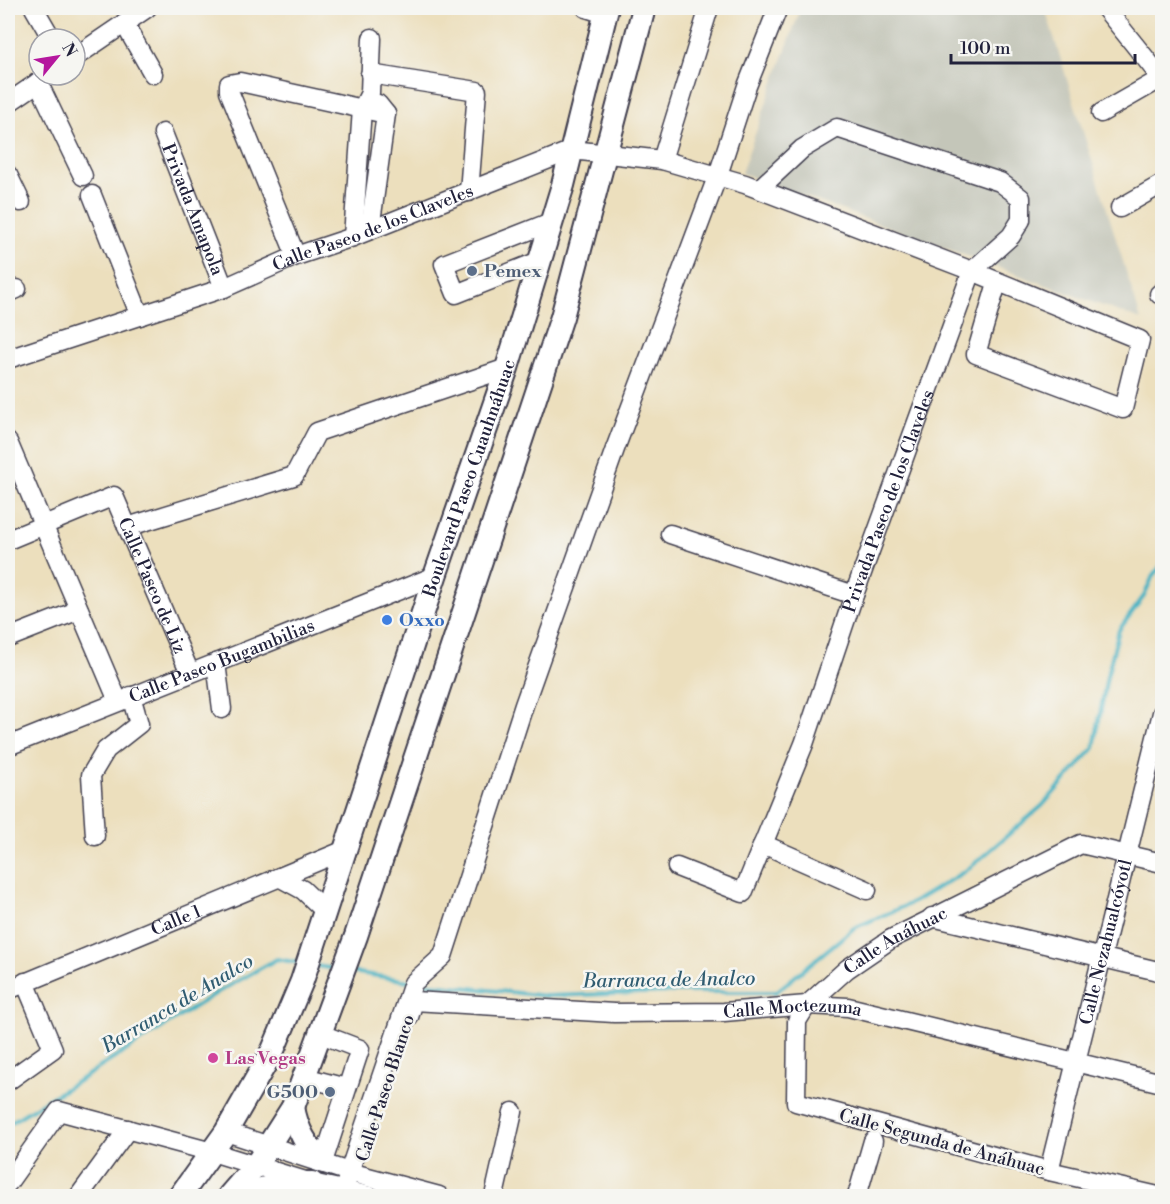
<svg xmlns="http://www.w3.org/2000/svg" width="1170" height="1204" viewBox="0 0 1170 1204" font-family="'Libre Bodoni',serif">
<rect width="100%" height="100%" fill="#f6f6f2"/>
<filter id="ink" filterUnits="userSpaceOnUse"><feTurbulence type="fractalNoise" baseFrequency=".0167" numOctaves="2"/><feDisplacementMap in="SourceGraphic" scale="12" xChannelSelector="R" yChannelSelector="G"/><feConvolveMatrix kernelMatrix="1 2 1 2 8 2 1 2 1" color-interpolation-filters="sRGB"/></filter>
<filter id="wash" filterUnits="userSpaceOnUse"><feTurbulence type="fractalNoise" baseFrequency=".008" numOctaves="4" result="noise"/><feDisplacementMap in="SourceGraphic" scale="24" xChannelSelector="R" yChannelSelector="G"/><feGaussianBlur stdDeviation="1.35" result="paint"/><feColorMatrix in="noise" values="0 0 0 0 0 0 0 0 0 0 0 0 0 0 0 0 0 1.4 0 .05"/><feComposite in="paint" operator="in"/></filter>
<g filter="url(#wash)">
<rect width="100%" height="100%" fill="#ecdfbd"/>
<!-- industrial -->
<path fill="#c4c6b9" d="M801 8H1045L1141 320 741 173Z"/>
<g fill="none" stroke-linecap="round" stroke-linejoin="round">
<!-- stream -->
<path stroke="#46b2c3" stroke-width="4" d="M316 966 336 969
M352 972 409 981
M423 983 547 996 670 992H776L854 928 914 902 967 870 1042 806 1094 748 1107 676 1119 630 1144 596 1152 578 1162 564
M8 1124 83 1078 218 992 277 959 300 963"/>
</g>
</g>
<g filter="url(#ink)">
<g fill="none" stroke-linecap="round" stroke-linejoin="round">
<!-- minor casing -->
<g stroke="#403e4e" stroke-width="21">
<g id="minor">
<path d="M34 8 52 39"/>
<path d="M586 8 605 14"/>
<path d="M1105 8 1162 79"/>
<path d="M124 23 153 74"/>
<path d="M75 57 147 8"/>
<path d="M370 74 477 91 469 192"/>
<path d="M38 82 83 176"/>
<path d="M8 103 49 75"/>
<path d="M1101 113 1162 78"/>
<path id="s1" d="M163 133 224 288"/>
<path d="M662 160 709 8"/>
<path d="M8 175 21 202"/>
<path d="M92 195 140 316"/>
<path d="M1120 208 1162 184"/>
<path d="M370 229 386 114 378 104"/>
<path d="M353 237 362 109 370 93 372 38"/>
<path d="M296 256 229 91V84L240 82 386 114"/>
<path d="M539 261 456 294 444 264 551 222"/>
<path d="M8 293 17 289"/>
<path d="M1159 294 1162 292"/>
<path id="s2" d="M8 359 224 288 296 256 353 237 572 150 662 160 745 184 972 271 1140 340 1123 409 976 354 997 283"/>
<path d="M8 442 118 701"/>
<path d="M127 527 294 476 317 432 507 368"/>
<path d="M670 534 854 595"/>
<path id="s3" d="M8 540 114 496 190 673"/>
<path d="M8 638 79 610"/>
<path d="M216 663 222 709"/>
<path id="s4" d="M8 746 435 576"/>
<path d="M95 836 91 775 106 750 139 724 131 696"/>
<path d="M763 844 867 890"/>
<path id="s5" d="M677 867 743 893 804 744 854 595 972 271 1011 236 1021 220V198L1000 182 837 128 802 149 759 189"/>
<path d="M279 877 303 890 325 911"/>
<path d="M932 917 1162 972"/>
<path id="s6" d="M8 990 345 850"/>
<path id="s7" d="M409 1017 414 1001 614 1013 724 1012 807 1005 848 1007 1162 1083"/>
<path d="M321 1034 360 1049 323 1162"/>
<path d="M304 1077 346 1088"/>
<path d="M8 1081 53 1049 25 982"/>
<path d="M226 1132 349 1172 439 1196"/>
<path id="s8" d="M1049 1171 1162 713"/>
<path d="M8 1183 59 1111 212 1152 312 1183 370 1196"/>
<path d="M79 1196 128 1129"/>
<path d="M343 1196 349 1172 413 983 443 956 524 705 615 449 719 172 747 86 778 8"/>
<path d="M494 1196 513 1112"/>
<path d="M857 1196 873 1141"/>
<path id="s9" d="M1158 1196 1049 1171 796 1102 797 1021 807 1005 847 969 891 939 1081 844 1162 863"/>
</g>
</g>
<!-- major casing -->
<g stroke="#403e4e" stroke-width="26">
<g id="major">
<path d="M293 1107C297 1130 306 1146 323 1162"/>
<path id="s10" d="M180 1196 226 1132 273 1050 302 981 435 576 507 368 563 185 607 8"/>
<path d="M229 1196 256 1165 293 1107 356 936 562 317 644 8"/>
<path d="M244 1196C266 1185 288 1183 312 1183"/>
</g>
</g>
<!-- minor -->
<use href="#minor" stroke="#fff" stroke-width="18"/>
<!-- major -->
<use href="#major" stroke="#fff" stroke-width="22"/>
</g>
</g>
<!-- markers -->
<g fill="#5c6f8a" stroke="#f6f6f2" stroke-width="2">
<circle cx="472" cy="271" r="6"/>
<circle cx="330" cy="1092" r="6"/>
</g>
<circle fill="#3f7fe0" stroke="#f6f6f2" stroke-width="2" cx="387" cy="620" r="6"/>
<circle fill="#d1479c" stroke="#f6f6f2" stroke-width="2" cx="213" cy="1058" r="6"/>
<g text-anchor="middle" stroke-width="5" stroke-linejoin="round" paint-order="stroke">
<!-- street labels -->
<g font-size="18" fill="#22223b" stroke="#f6f6f2">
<text dy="6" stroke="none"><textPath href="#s1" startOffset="82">Privada Amapola</textPath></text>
<text dy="6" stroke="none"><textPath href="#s2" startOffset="388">Calle Paseo de los Claveles</textPath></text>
<text dy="6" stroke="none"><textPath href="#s10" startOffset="778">Boulevard Paseo Cuauhnáhuac</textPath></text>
<text dy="6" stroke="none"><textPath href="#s5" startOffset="489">Privada Paseo de los Claveles</textPath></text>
<text dy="6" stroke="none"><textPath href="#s3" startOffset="212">Calle Paseo de Liz</textPath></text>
<text dy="6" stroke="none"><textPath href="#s4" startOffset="230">Calle Paseo Bugambilias</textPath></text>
<text dy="6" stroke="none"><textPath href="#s6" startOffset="182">Calle 1</textPath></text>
<text dy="6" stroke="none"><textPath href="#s9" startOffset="584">Calle Anáhuac</textPath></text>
<text dy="6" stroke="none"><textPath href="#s8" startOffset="236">Calle Nezahualcóyotl</textPath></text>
<text dy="6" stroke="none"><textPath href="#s7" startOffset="396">Calle Moctezuma</textPath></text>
<text transform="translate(385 1088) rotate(-72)" y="6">Calle Paseo Blanco</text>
<text transform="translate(942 1142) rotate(15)" y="6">Calle Segunda de Anáhuac</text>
</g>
<!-- service labels -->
<g font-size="18" font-weight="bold" fill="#4e5e75" stroke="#f6f6f2" text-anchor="start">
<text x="484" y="277">Pemex</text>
<text x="318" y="1098" text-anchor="end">G500</text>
</g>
<!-- shop labels -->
<g font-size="18" font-weight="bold" fill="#366cbe" stroke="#f6f6f2" text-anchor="start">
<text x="399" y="626">Oxxo</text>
</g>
<!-- hotel labels -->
<g font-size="18" font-weight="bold" fill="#b23c85" stroke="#f6f6f2" text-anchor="start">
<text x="225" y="1064">Las Vegas</text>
</g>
<!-- water labels -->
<g font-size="20" font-style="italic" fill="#305c71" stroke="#f6f6f2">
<text transform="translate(669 979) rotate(-1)" y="7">Barranca de Analco</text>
<text transform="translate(177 1003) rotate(-31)" y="7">Barranca de Analco</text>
</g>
</g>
<!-- margin -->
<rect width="1170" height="1204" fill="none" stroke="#f6f6f2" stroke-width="30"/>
<!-- north arrow -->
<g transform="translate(57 57) rotate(60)"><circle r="28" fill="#f6f6f2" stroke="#a1a1a9" stroke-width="1.5"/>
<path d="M0-4.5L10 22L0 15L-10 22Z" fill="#b5179e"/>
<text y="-9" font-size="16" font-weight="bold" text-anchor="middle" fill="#22223b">N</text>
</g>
<!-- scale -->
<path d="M951 54v9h184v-9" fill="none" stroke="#22223b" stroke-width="3"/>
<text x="960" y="54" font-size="18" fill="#22223b" stroke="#f6f6f2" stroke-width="4.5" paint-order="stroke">100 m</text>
</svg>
